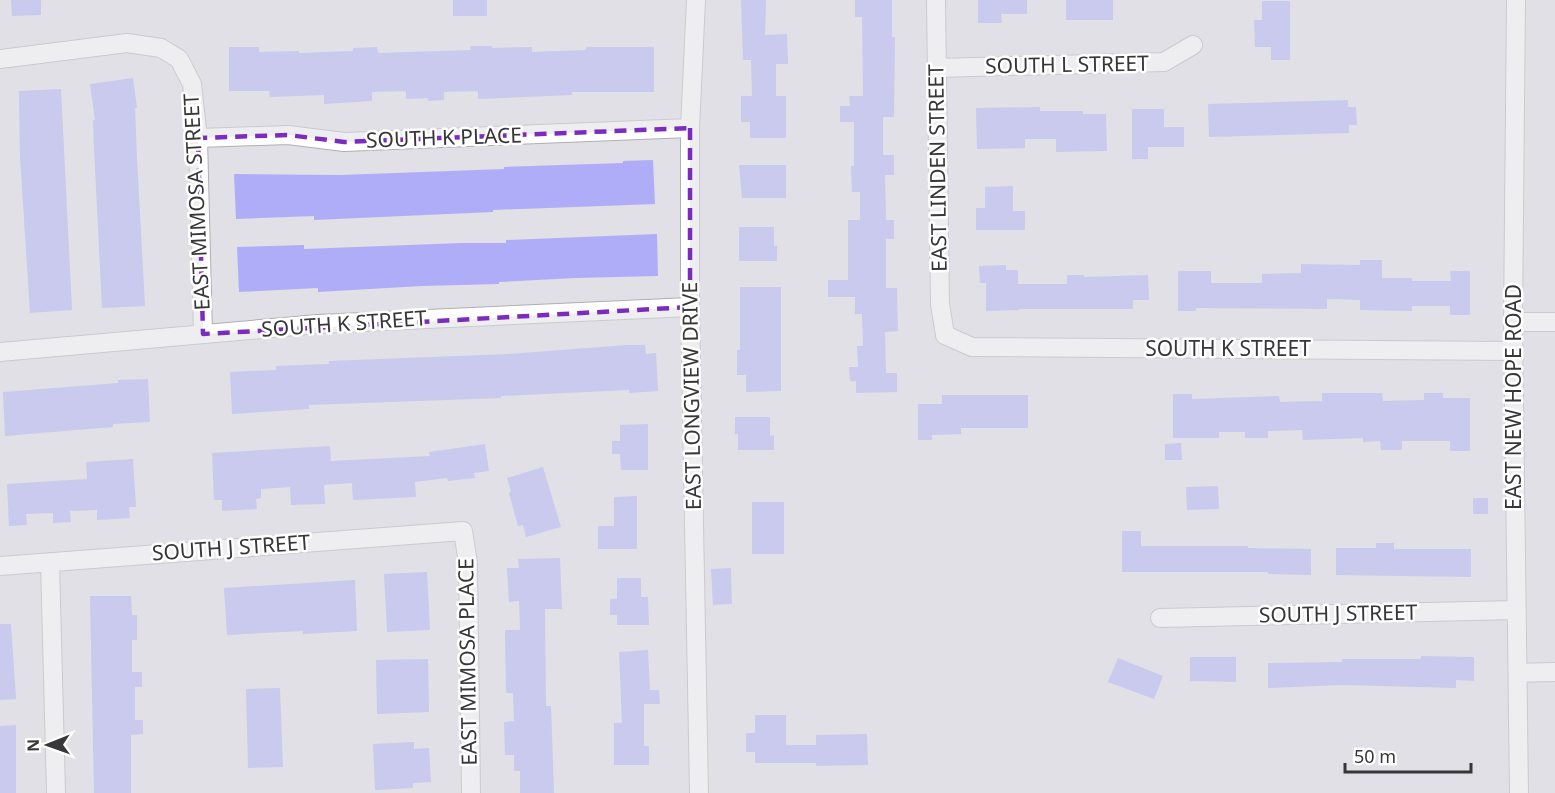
<svg xmlns="http://www.w3.org/2000/svg" width="1555" height="793" viewBox="0 0 1555 793" font-family="'Noto Sans',sans-serif">
<rect width="100%" height="100%" fill="#e0e0e6"/>
<!-- building -->
<path fill="#b0adf8" d="M11 0H41V15L12 16Z
M453 0H487V16H453Z
M741 0H766L765 35 787 34 788 64H776V96H786V138H750V122H741V96H752L751 60H743Z
M855 0H892V37H895L894 117H883V155H894V175H885L886 220H894V239H886V288H897L898 331 885 332 886 373H897V392L856 393V381H850L849 367H858L857 346H863L862 314H855V297H828V280H848V220H860V192H852L851 166H854V122H840V106H850L849 96H863L862 17H855Z
M978 0H1027V14H1001L1002 23H978Z
M1066 0H1113V20H1066Z
M1262 1H1290V60H1271V47H1255L1254 20H1262Z
M470 46H492V48L532 47V52L586 50V47H654V92H572V95L478 99V91L444 92V100L428 101V98L406 99V91L372 92V101L324 104V95L270 97 269 91H229V47H259V52L299 51V53L353 51V48L377 47 378 53 471 50Z
M133 78 137 108H135L137 158 145 306 102 308 94 149 93 120H95L90 84Z
M61 89 72 310 30 313 20 157 19 91Z
M1348 100V107H1356L1357 125H1349V133L1209 137 1208 104Z
M1040 107V111H1083V114H1106L1107 151 1056 152V139H1025V148L977 149 976 108Z
M1132 109H1164V127H1184V147H1148V159H1132Z
M653 160 655 204 493 210V212L314 220V216L236 219 234 174 341 175 504 169V167L623 163V161Z
M739 165H786V198H742Z
M1013 186V211H1025V230H976V208H985V187Z
M739 227H774V246H777V261H739Z
M657 234 658 276 576 278 499 282V284L422 286 318 292V288L239 292 237 247 304 245V249L461 243H506V240Z
M1360 260H1382V278H1412V281H1451L1450 271H1470V315H1450V306H1412V311L1360 310V300L1327 299V309L1196 308V311H1178V271H1211V283H1262V274L1301 273V264L1360 265Z
M1006 265V270H1018V284H1067V275H1084V277L1148 275 1149 300H1133V309H1019V310L986 311V283H980L979 266Z
M740 287H781V391L746 392V375H737V350H740Z
M627 345H645L646 354 656 353 658 391 629 393V390L501 396V398L309 405V409L232 414 230 372 276 370V366L329 364V361L509 354Z
M148 379 150 422 113 424V427L5 436 3 392 118 383V380Z
M1322 393H1382L1383 401 1424 400V393H1443V398H1470V451H1450V441H1402V450H1381L1380 441 1363 442V438L1303 440 1302 430 1268 431V438H1245V432H1219V438H1173V394H1192V399L1279 396 1280 402 1322 401Z
M942 395H1028V428H961V434L932 435V440H918V404H942Z
M735 417H770V436L774 435V450H738V434H735Z
M648 424V470H621L620 454H612V441H620V425Z
M1181 443 1182 460H1165V444Z
M485 444 489 471 474 473 475 478 448 481 447 478 415 482 416 497 353 500 352 483 324 485 325 504 291 505 290 487 261 489V498L256 499 257 509 222 511V500H214L212 453 330 446 331 461 430 456 429 452Z
M133 459 136 507H129L130 518 97 520V510L70 511 71 522 53 523V513L26 514 27 525 9 526 7 484 87 479 86 462Z
M543 467 561 527 526 537 523 525 518 526 509 493 511 492 507 478Z
M1218 486 1219 509 1187 510 1186 487Z
M637 496V549H598V526H614V497Z
M1473 498H1488V514H1473Z
M752 502H784V554H752Z
M1122 531H1141V546H1248V548L1311 549V575L1268 574V572H1122Z
M1376 543H1394V549H1471V577L1336 575V548H1376Z
M560 558 562 609H545L546 706H551L554 793H520V771H514V755H505L504 722 514 721 513 693H506L505 630H520L519 601 509 602 507 568H519L518 559Z
M731 568 732 604 713 605 711 569Z
M427 572 430 630 387 632 384 574Z
M617 578H641V597H648L649 625H617V615H610V599H617Z
M355 580 357 631 303 634V631L227 635 224 588Z
M90 596H131L132 615H137V640H132V672H142V687H135V720H143V734L131 735V793H94Z
M0 624H11L16 699 0 700Z
M648 650 650 690H659L660 704H644V746H649V765H614V723H622L619 652Z
M1421 656 1474 657V681L1456 680V688L1342 685 1268 688V663L1342 662V659H1421Z
M1190 657H1236V682L1190 681Z
M1118 658 1163 676 1154 699 1108 682Z
M428 659 429 712 377 714 376 660Z
M280 688 283 767 248 768 246 689Z
M755 715H786V745H816V735L867 734 868 765 816 766V763H755V752H746V733H755Z
M16 725V793H0V726Z
M414 742V749L429 748 431 782 413 783V788L375 790 373 744Z"/>
<g fill="none" stroke-linecap="round" stroke-linejoin="round">
<!-- minor casing -->
<g stroke="#afafb4" stroke-width="20">
<path id="minor" d="M696 0 690 128V307L699 793
M936 0 940 304 945 335 972 347 1513 351
M1516 0 1513 322 1519 793
M0 59 127 43 161 48 179 59 192 84 198 138 203 334
M937 68 1164 62 1193 45
M198 138 288 135 344 142 690 128
M1513 322H1555
M0 352 318 324 690 307
M50 562 56 793
M0 566 463 531 468 563 471 793
M1160 618 1516 610
M1518 673 1555 672"/>
</g>
<!-- minor -->
<use href="#minor" stroke="#fff" stroke-width="18"/>
</g>
<!-- marked area -->
<path d="M0 0H1555V793H0ZM690 128V307L203 334 198 138 288 135 344 142Z" fill="#e0e0e6" fill-opacity=".55" fill-rule="evenodd"/>
<path fill="none" stroke="#7b2cbf" stroke-width="4.5" stroke-dasharray="12 8" stroke-linejoin="round" d="M690 128V307L203 334 198 138 288 135 344 142Z"/>
<g text-anchor="middle" stroke-width="5" stroke-linejoin="round" paint-order="stroke">
<!-- street labels -->
<g font-size="21" fill="#373739" stroke="#fff">
<text transform="translate(1067 65) rotate(-1)" y="7">SOUTH L STREET</text>
<text transform="translate(444 138) rotate(-2)" y="7">SOUTH K PLACE</text>
<text transform="translate(938 168) rotate(-91)" y="7">EAST LINDEN STREET</text>
<text transform="translate(197 202) rotate(-93)" y="7">EAST MIMOSA STREET</text>
<text transform="translate(344 324) rotate(-4)" y="7">SOUTH K STREET</text>
<text x="1228" y="356">SOUTH K STREET</text>
<text transform="translate(692 396) rotate(-91)" y="7">EAST LONGVIEW DRIVE</text>
<text transform="translate(1514 397) rotate(-90)" y="7">EAST NEW HOPE ROAD</text>
<text transform="translate(231 548) rotate(-4)" y="7">SOUTH J STREET</text>
<text transform="translate(1338 614) rotate(-1)" y="7">SOUTH J STREET</text>
<text transform="translate(468 662) rotate(-91)" y="7">EAST MIMOSA PLACE</text>
</g>
</g>
<!-- north arrow -->
<g transform="translate(48 745) rotate(269)" stroke="#ffffff" stroke-width="4.5" paint-order="stroke">
<path d="M0-4.5L10 22L0 15L-10 22Z" fill="#373739"/>
<text y="-9" font-size="16" font-weight="bold" text-anchor="middle" fill="#373739">N</text>
</g>
<!-- scale -->
<path d="M1345 763v9h126v-9" fill="none" stroke="#373739" stroke-width="3"/>
<text x="1354" y="763" font-size="18" fill="#373739" stroke="#ffffff" stroke-width="4.5" paint-order="stroke">50 m</text>
</svg>
